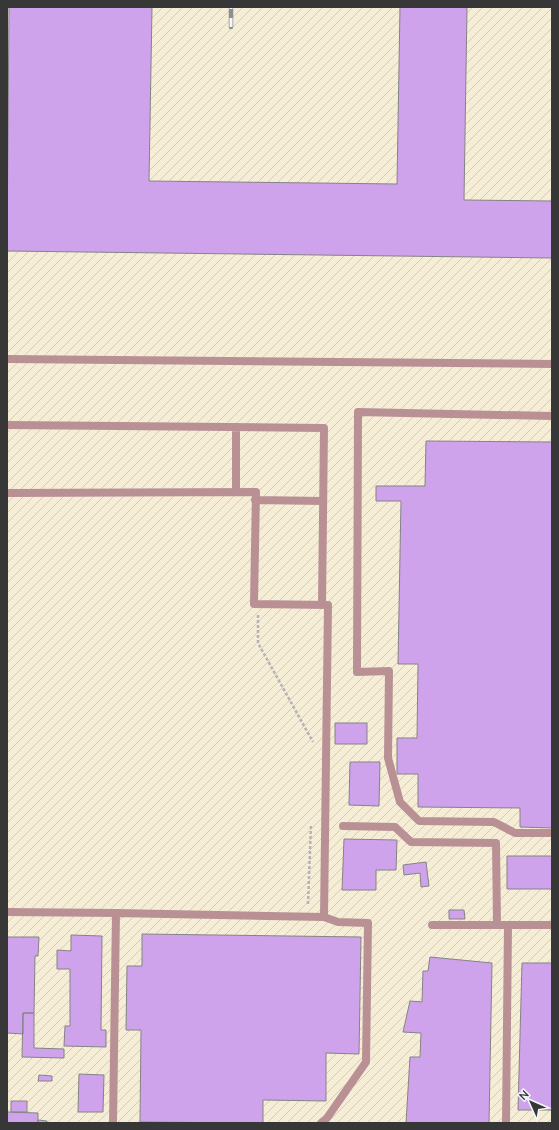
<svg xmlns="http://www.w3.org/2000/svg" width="559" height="1130" viewBox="0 0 559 1130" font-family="'Nunito Sans',sans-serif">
<defs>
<pattern id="industrial-furrows" width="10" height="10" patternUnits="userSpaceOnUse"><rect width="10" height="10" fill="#f6edd7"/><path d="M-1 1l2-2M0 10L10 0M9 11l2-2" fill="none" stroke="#d4ccb9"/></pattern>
</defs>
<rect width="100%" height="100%" fill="#f6f7fa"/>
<!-- industrial -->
<path fill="url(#industrial-furrows)" d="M7 7H552V1123H7Z"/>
<!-- building -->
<path fill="#cfa3eb" stroke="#848385" d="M9 7H152L149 181 397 184 400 7H467L464 200 552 201V258L7 251Z
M426 441 552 442V828L520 827V808L418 807V774H397V738H417L418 664H398L401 501H376V486H425Z
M335 723H367V744H335Z
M350 762H380L379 806 349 805Z
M344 839 397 840 396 870H376V890H342Z
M507 856H552V889H507Z
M426 862 429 886 421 887 420 873 404 875 403 865Z
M449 910H464L465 919H449Z
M142 934 361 937 359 1054 326 1053V1101L263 1100V1123L140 1122 141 1030H126L127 966H142Z
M71 935 102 936 101 1030H106V1047L64 1046 65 1026H70V969H57V950L71 951Z
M7 937H39L38 956H35L34 1013H23V1034L7 1033Z
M430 957 492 963 489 1123H406L410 1057H420L421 1033 403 1032 410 1001 422 1002 423 971H428Z
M522 963H552V1110H518Z
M23 1013H34V1048L64 1049V1058L22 1057Z
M79 1074 104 1075 103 1112H78Z
M39 1075 52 1076V1081H38Z
M11 1101H27V1112H11Z
M7 1112 38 1113V1123H7Z
M38 1120 47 1121V1123H38Z"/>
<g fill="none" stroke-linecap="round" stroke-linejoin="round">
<!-- path -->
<path stroke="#b3b3b6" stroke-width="2.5" stroke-dasharray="3 2" stroke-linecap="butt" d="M258 615V643L313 742
M308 904 311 825"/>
<!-- service -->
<path stroke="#b99194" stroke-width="8" d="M7 359 552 364
M552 416 358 412 357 672 389 671 388 758 400 802 419 821 494 822 515 833H552
M7 425 324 428 322 605
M236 427V492
M7 493 256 492 254 604 328 605 324 917 116 913
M255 500 323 501
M343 826 395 827 411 842 496 843 497 925
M7 912 116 913 113 1123
M432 925H508
M321 1123 327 1118 366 1062 368 923 338 922 324 917
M506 1123 508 925H552"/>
<!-- rail casing -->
<g stroke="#8e8e90" stroke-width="4.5">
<path id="rail" d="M231 27V7"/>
</g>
<!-- rail -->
<use href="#rail" stroke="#f6f7fa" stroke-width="3" stroke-dasharray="9" stroke-linecap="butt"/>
</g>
<!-- border -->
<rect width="559" height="1130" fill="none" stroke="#373738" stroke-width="16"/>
<!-- north arrow -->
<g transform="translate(531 1102) rotate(315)" stroke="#f6f7fa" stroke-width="3" paint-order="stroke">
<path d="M0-3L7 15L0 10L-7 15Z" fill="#373738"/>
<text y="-6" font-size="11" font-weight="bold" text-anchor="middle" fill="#373738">N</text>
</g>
</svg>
